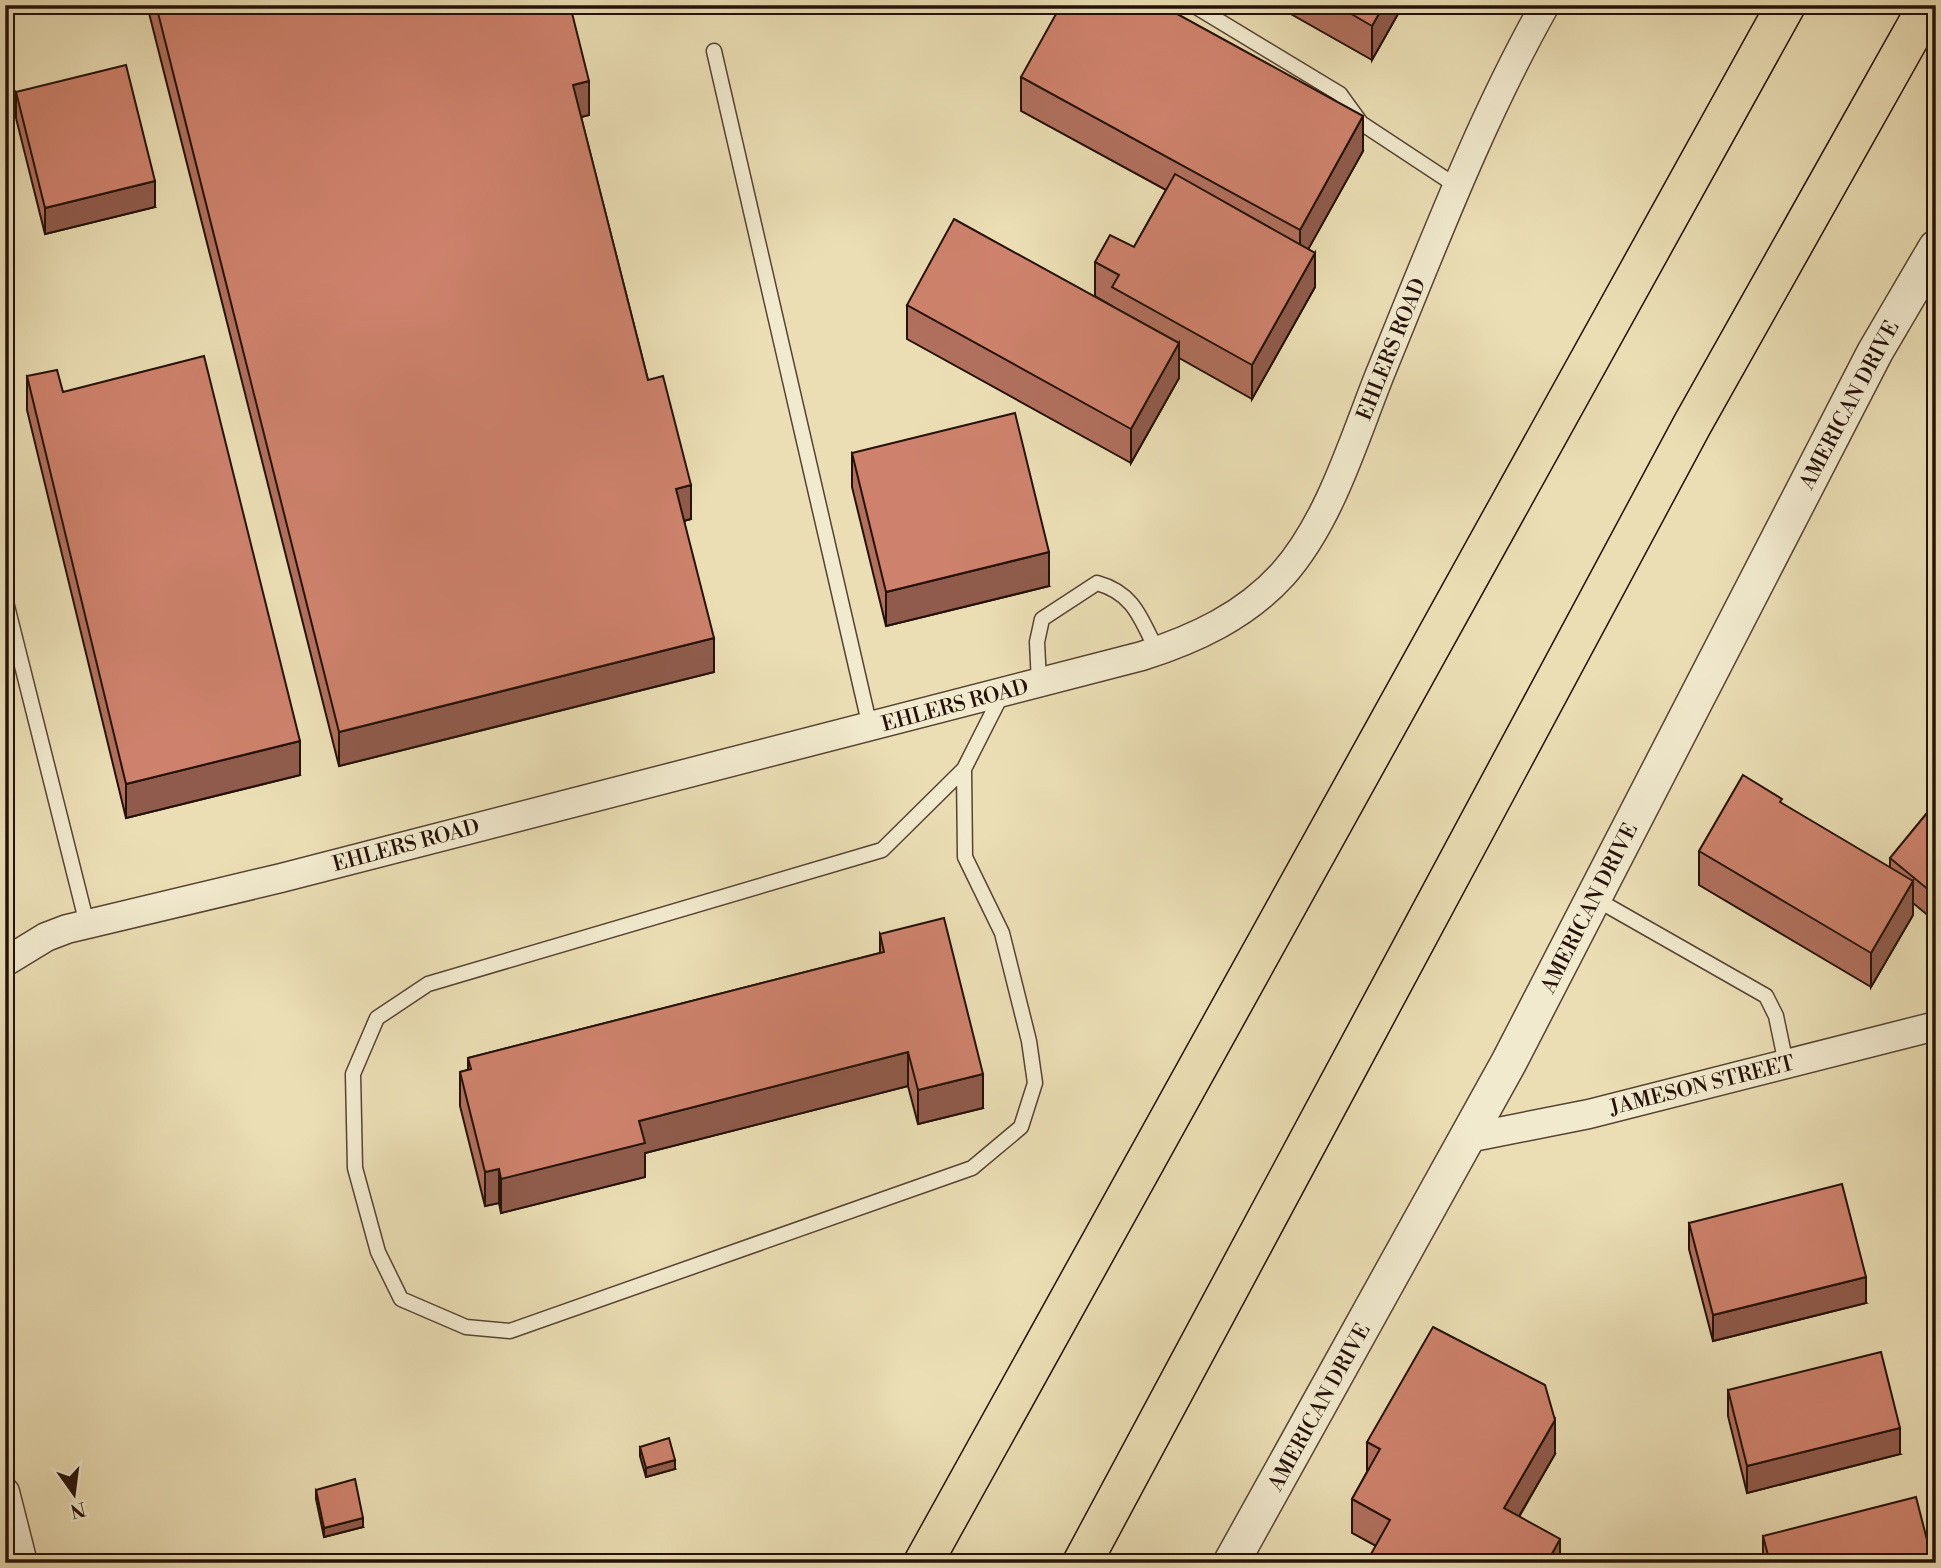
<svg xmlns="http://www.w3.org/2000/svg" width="1941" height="1568" viewBox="0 0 1941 1568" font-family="'Libre Bodoni',serif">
<rect width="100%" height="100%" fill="#ebdeb5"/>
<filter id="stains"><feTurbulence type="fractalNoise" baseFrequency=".00286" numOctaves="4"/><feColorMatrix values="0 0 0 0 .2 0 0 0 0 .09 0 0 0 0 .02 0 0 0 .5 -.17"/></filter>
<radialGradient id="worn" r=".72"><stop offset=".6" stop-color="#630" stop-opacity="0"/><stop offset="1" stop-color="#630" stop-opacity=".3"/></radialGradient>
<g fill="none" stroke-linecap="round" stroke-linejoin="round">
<!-- service casing -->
<g stroke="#564432" stroke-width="17">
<path id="service" d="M1193 5 1340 94 1361 123 1458 187
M714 51 870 727
M5 598 87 924
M1039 683 1037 642 1042 619 1097 583C1134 593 1141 619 1157 651
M964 769 882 850 428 984 377 1018 353 1074 355 1168 378 1252 401 1299 466 1327 510 1331 972 1168 1021 1127 1035 1083 1029 1041 1002 933 965 857 964 769 1002 694
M1594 898 1766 996 1776 1016 1786 1064"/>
</g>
<!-- minor casing -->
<g stroke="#564432" stroke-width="31">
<path id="minor" d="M5 962 46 937 67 929 281 878 1142 656C1195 639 1245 616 1283 574 1330 521 1354 439 1380 374 1431 250 1479 122 1545 5
M1468 1138 1589 1114 1936 1026
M5 1492 23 1563"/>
</g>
<!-- tertiary casing -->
<g stroke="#564432" stroke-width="38">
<path id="tertiary" d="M1231 1563 1509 1062 1875 352 1936 248"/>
</g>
<!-- motorway casing -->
<g stroke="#241107" stroke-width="41">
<path id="motorway" d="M923 1563 1786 5
M1082 1563 1692 425 1928 5"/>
</g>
<!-- service -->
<use href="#service" stroke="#f2eacf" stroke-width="14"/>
<!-- minor -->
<use href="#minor" stroke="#f2eacf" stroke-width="28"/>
<!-- tertiary -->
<use href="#tertiary" stroke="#f2eacf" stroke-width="35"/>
<!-- motorway -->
<use href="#motorway" stroke="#ebdeb5" stroke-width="38"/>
</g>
<!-- wall -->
<path fill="#b1705e" stroke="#241107" stroke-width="2" d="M147 5H570L589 115 581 117 648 380 691 519 684 521 714 672 339 766Z
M1275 5H1403L1372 60Z
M1021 77 1363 151 1308 249 1315 287 1252 399 1179 358V378L1131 463 907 339V305L1112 307V306L1095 296V262L1134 247 1166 190 1021 111Z
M16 92 155 207 45 234 16 118Z
M27 376 63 392 300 775 126 818 27 410Z
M852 453 1049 586 886 626 852 487Z
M1936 802V922L1913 903V915L1871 987 1699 885V851L1782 804 1890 868V858Z
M880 934 983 1108 918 1124 908 1086 645 1153V1177L501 1213 499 1203 485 1206 460 1106V1072L468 1070V1058L880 953Z
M1689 1223 1866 1303 1713 1341 1689 1249Z
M1728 1390 1900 1454 1747 1493 1728 1416Z
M1367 1442 1555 1454 1519 1517 1560 1563 1376 1546 1352 1533V1499L1367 1472Z
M640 1447 675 1469 646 1477 640 1456Z
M316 1490 363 1527 324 1537 316 1499Z
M1763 1536 1933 1563H1763Z"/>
<!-- shaded-wall -->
<path fill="#905b4c" stroke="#241107" stroke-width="2" d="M1384 5H1403L1372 60V26Z
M589 81V115L573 119V85Z
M1363 116V151L1300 264V230Z
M155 181V207L45 234V208Z
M1315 253V287L1252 399V365Z
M1179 343V378L1131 463V429Z
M691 485V519L676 523V489Z
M1049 552V586L886 626V592Z
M714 638V672L339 766V732Z
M300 741V775L126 818V784Z
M1913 881V915L1871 987V953Z
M908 1052V1086L645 1153V1177L501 1213V1179L639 1121Z
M983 1074V1108L918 1124V1090Z
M499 1169V1203L485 1206V1172Z
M1866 1277V1303L1713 1341V1315Z
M1555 1420V1454L1504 1542V1508Z
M1900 1428V1454L1747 1493V1466Z
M675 1460V1469L646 1477V1468Z
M363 1518V1527L324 1537V1528Z
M1560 1539V1563H1547Z"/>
<!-- building -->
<path fill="#ce826d" stroke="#241107" stroke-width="2" d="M156 5H570L589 81 573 85 648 380 663 376 691 485 676 489 714 638 339 732Z
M1061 5H1161L1363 116 1300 230 1021 77Z
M1336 5H1384L1372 26Z
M126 65 155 181 45 208 16 92Z
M1175 174 1315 253 1252 365 1112 287 1119 275 1095 262 1110 235 1134 247Z
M954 219 1179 343 1131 429 907 305Z
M204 356 300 741 126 784 27 376 57 370 63 392Z
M1015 413 1049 552 886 592 852 453Z
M1743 775 1782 799 1780 802 1913 881 1871 953 1699 851Z
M1936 802V896L1890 858Z
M944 918 983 1074 918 1090 908 1052 639 1121 645 1143 501 1179 499 1169 485 1172 460 1072 471 1069 468 1058 884 952 880 934Z
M1842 1184 1866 1277 1713 1315 1689 1223Z
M1433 1327 1545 1385 1555 1420 1504 1508 1560 1539 1547 1563H1366L1390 1520 1352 1499 1380 1449 1367 1442Z
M1881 1352 1900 1428 1747 1466 1728 1390Z
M669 1438 675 1460 646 1468 640 1447Z
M355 1479 363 1518 324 1528 316 1490Z
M1916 1497 1933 1563H1770L1763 1536Z"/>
<g text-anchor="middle" stroke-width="6" stroke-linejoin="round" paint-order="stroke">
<!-- street labels -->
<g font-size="21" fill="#241107" stroke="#f2eacf">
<text transform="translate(1391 349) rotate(-68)" y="7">EHLERS ROAD</text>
<text transform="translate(1849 405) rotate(-62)" y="7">AMERICAN DRIVE</text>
<text transform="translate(955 705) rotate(-15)" y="7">EHLERS ROAD</text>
<text transform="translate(406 845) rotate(-15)" y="7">EHLERS ROAD</text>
<text transform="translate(1589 908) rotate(-63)" y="7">AMERICAN DRIVE</text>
<text transform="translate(1702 1085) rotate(-14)" y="7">JAMESON STREET</text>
<text transform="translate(1319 1407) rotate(-61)" y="7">AMERICAN DRIVE</text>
</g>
</g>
<!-- margin -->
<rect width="1941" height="1568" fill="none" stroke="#ebdeb5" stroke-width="28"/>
<rect x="7" y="7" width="1927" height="1554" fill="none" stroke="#241107" stroke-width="3.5"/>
<rect x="14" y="14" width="1913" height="1540" fill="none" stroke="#241107" stroke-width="2"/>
<!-- north arrow -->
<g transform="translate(74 1494) rotate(166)" stroke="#f2eacf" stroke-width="5" paint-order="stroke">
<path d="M0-5L12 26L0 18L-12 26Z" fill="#241107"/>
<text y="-10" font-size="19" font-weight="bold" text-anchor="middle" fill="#241107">N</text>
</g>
<rect width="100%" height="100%" filter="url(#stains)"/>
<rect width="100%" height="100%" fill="url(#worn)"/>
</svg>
